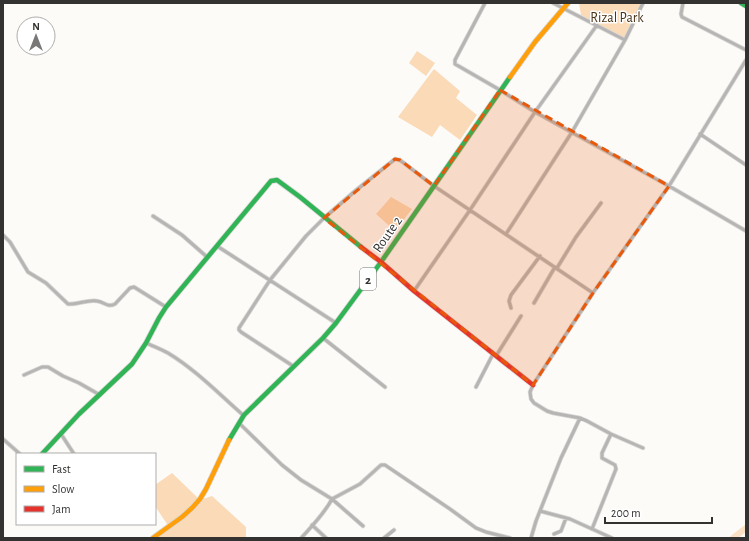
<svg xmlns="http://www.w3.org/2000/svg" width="749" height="541" viewBox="0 0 749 541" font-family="'Alegreya Sans',sans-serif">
<rect width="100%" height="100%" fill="#fdfbf8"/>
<!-- green -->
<path fill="#fadab7" d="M579 3H642L624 38 581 15Z
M417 51 435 63 426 76 409 63Z
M434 69 460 91 456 98 477 115 460 140 440 125 432 137 398 117Z
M391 197 412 209 395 231 376 214Z
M172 473 200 500 212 496 246 527V538H154L169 527 155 506V485Z"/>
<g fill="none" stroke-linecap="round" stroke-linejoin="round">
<!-- river -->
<path stroke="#fae1c6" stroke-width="6" d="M733 538 746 528"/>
<!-- street casing -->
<g stroke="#d8d7d5" stroke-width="4.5">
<path id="street" d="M485 3 455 60V64L500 90 535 112 669 186 746 231
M553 3 625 40
M683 3 681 14 682 17 746 50
M700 134 746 165
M153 216 182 235 207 257
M506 234 572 132 625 40 643 3
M3 235 10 242 28 272 46 283 68 304C78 305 88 299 97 301 105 302 107 308 115 304L130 288 134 287 166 307
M217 246 336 323
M557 268 576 237 601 203
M414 291 470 210 535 112 597 25
M534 303 555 267
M511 308 509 301 511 295 540 256
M323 338 385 387
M146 343C153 346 161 349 168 353 196 370 219 394 243 415
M496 356 521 316
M293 366 241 332 239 330V328L270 280 306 236 324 218 355 191 395 159 400 160 434 186 593 293
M24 375 42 367H48L63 376 79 383 100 395
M476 387 493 354
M239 423 282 465 301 480 332 499 360 484 381 465H385L450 509 476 528 486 532 510 538
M61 434 74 454
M3 439 20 454
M643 448 611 434 587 421 580 418 553 413 547 411 534 403 531 399 530 392 533 385 593 293 669 186 746 60
M540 511 570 519 612 538
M312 525 326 538
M592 529 616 469 615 465 602 458V453L611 434
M554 534 561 531 566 518
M302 537C313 525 324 514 332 499L363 526
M384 538 394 530
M531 538 536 521 561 458 580 418"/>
</g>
<!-- fast casing -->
<g stroke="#d8d7d5" stroke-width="6">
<path id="fast" d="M741 3 746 6
M229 440 244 415 323 338 336 323 381 262 510 77
M42 454 79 414 132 364 146 343 159 318 166 307 271 181 277 180 300 197 361 247"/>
</g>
<!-- slow casing -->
<g stroke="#d8d7d5" stroke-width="6">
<path id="slow" d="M510 77 535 42 568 3
M153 538 182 517 192 508 200 499 206 489 229 440"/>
</g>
<!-- jam casing -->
<g stroke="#d8d7d5" stroke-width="6">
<path id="jam" d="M361 247 381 262 414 291 533 385"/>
</g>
<!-- street -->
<use href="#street" stroke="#b6b5b4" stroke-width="3"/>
<!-- fast -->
<use href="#fast" stroke="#30b455" stroke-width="4.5"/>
<!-- slow -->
<use href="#slow" stroke="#ff9f0a" stroke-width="4.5"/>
<!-- jam -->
<use href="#jam" stroke="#e5322d" stroke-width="4.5"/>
</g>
<!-- marked area -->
<path fill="#e8590c" fill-opacity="0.2" stroke="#e8590c" stroke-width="3" stroke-dasharray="8 5" stroke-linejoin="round" d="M500 90 669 186 593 293 533 385 324 218 395 159 400 160 434 186Z"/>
<g text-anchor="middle" stroke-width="3" stroke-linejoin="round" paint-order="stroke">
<!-- shield labels -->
<rect fill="#fff" stroke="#71706e" stroke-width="1" x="360" y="268" width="16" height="22" rx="3"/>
<g font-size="13" font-weight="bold" fill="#343230">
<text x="368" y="284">2</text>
</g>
<!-- park labels -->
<g font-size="14" fill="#4a3316" stroke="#fff">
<text x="617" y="22">Rizal Park</text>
</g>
<!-- street labels -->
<g font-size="14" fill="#343230" stroke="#fff">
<text transform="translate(387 234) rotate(-55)" y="5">Route 2</text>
</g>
</g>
<!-- border -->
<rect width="749" height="541" fill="none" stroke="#343230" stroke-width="8"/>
<!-- legend -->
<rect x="16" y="453" width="140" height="72" fill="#ffffff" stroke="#aeadac"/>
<rect x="24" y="466" width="20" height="6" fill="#30b455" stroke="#aeadac"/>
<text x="52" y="473" font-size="12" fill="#343230">Fast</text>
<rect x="24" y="486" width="20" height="6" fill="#ff9f0a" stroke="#aeadac"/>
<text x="52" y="493" font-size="12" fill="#343230">Slow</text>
<rect x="24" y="506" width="20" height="6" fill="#e5322d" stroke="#aeadac"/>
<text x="52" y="513" font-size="12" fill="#343230">Jam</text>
<!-- north arrow -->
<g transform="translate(36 36)"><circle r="19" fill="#ffffff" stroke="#aeadac"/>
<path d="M0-3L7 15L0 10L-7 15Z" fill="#7a7876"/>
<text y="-6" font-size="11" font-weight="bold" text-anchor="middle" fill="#343230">N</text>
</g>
<!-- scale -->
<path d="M605 517v6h107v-6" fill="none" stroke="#343230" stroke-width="2"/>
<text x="611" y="517" font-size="12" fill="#343230" stroke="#ffffff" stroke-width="3" paint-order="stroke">200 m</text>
</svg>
